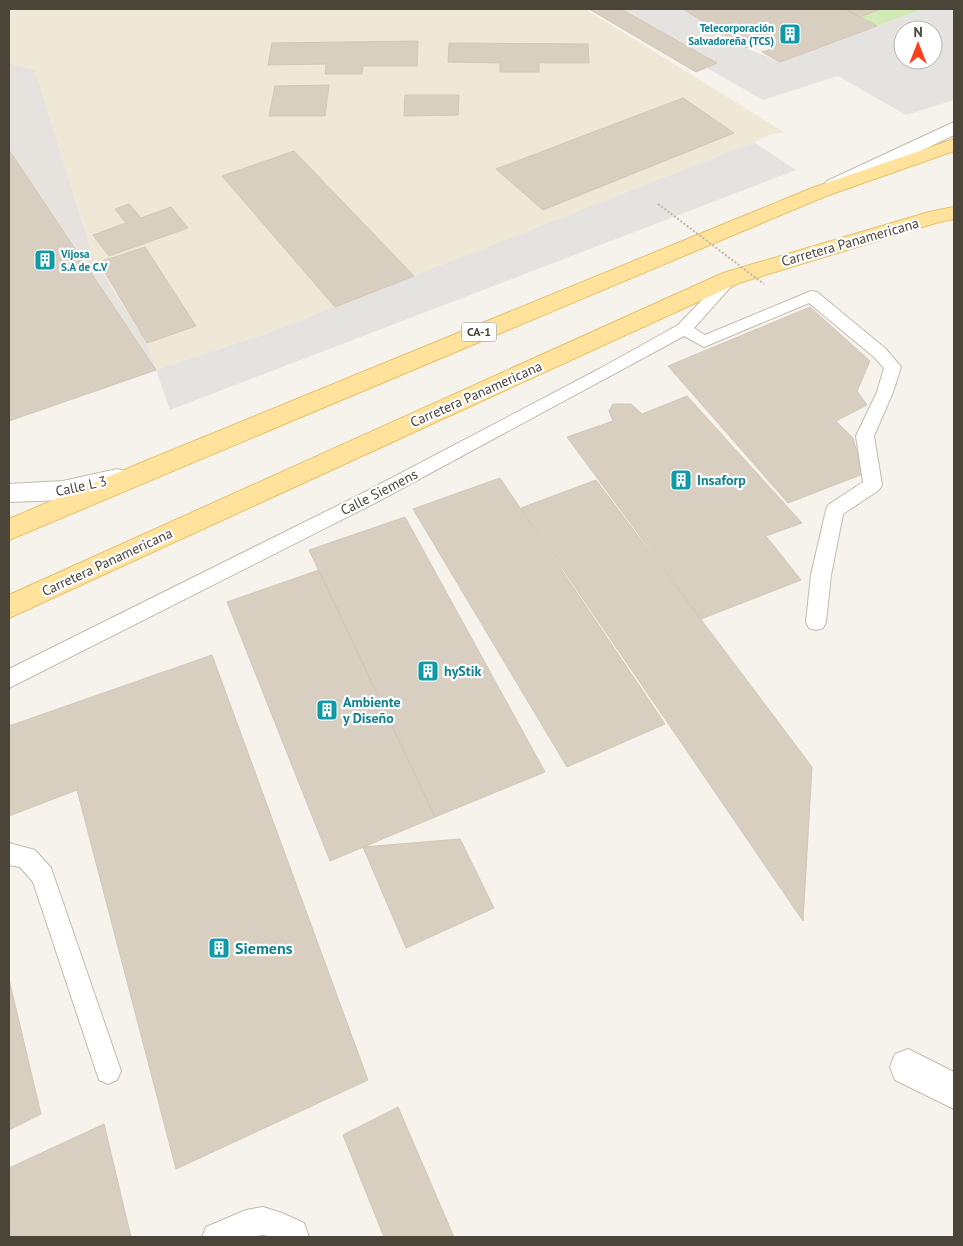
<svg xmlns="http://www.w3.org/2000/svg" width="963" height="1246" viewBox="0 0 963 1246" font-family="'PT Sans',sans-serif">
<rect width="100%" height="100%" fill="#f6f3ec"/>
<!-- industrial -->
<path fill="#e6e2dd" d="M9 63 35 70 94 260 147 343 156 370 9 421Z"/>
<!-- education -->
<path fill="#efe8d6" d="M9 9H585L784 132 771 134 754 142 265 334 156 370 147 343 94 260 35 70 9 63Z"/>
<!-- green -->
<path fill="#d2eab5" d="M881 9H923L877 26 860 17Z"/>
<!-- parking -->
<path fill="#e5e3e0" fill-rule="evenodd" d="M621 9H683L746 48 780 62 923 9H954V100L906 115 838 76 763 100 707 68 716 63ZM903 30H933V60H903Z
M754 142 796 170 170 410 156 370 265 334Z"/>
<!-- building -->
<path fill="#d8cfc1" stroke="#d3c7b4" d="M589 9H621L717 63 696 72Z
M683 9H845L877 26 780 62 762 52 774 48 763 41 746 48Z
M845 9H881L860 17Z
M418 41 417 66H363L362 74H325L326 64 268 65 272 43Z
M449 43 588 44 589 63H539V72H500V63L448 62Z
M329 85 325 116H269L275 86Z
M405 95H459L458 115 404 116Z
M683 98 734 133 543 210 496 169Z
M9 150 156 370 9 421Z
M294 151 414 276 335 307 222 176Z
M129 204 141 218 171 207 188 228 109 256 93 235 126 223 115 209Z
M145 247 196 326 147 343 99 262Z
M810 307 870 361 857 391 867 405 836 421 853 438 863 474 788 503 668 366Z
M687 396 802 523 766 536 801 580 701 619 567 437 613 421 609 411 613 404H631L642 414Z
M500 478 665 724 567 767 413 509Z
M596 480 812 767 803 921 521 508Z
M405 517 545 772 435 817 309 550Z
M319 570 435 817 330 861 227 602Z
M212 655 368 1080 176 1169 77 790 9 816V726Z
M460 839 494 908 406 948 363 847Z
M9 979 41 1114 9 1130Z
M398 1107 454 1237H384L343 1135Z
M104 1124 131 1237H10L9 1168Z"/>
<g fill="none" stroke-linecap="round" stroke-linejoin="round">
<!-- service casing -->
<g stroke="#c2bbae" stroke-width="2">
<path id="service" d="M731 273 736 275 739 278 736 281 694 328 705 335 811 291 817 292 886 349 901 367 893 392 874 436 882 485 879 490 843 514 831 575 826 622 823 628 816 630 809 628 806 622 811 575 826 510 828 505 863 482 856 436 877 392 884 368 874 357 809 303 704 347 684 336 377 502 9 688V669L365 492 599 369 678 325 726 275Z
M9 843 35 850 51 868 121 1071 117 1080 108 1084 99 1080 33 882 20 867 9 865Z
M263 1207 282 1213 304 1223 309 1237H274L263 1235 247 1237H202L206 1227 246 1210Z"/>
</g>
<!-- minor casing -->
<g stroke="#c2bbae" stroke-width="2">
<path id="minor" d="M117 469 126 471 129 478 126 485 63 500 9 502V484L63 481Z
M908 1049 954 1072V1109L895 1080 890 1067 895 1054Z"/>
</g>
<!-- tertiary casing -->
<g stroke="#c2bbae" stroke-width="2">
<path id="tertiary" d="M954 122V135L841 189 834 191 827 189 824 185 827 181Z"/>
</g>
<!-- primary casing -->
<g stroke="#e6c16a" stroke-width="2">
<path id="primary" d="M954 139V151L826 196 9 540V519L143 462 812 188Z
M954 207V219L939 222 739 283 9 618V595L723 273 929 212Z"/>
</g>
<!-- path -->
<path stroke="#c4b79f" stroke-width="2" stroke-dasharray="2 2" stroke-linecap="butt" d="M658 204 674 216"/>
<!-- service -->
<use href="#service" fill="#fff" fill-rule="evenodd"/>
<!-- minor -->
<use href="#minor" fill="#fff" fill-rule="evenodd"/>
<!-- tertiary -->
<use href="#tertiary" fill="#fff" fill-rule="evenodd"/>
<!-- primary -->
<use href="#primary" fill="#ffe39c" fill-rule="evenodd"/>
<!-- path-bridge -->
<path stroke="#c4b79f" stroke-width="2" stroke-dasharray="2 2" stroke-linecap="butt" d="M674 216 764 284"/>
</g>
<!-- icons -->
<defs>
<g id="building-square" transform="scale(1.125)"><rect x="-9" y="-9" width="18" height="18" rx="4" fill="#0f9aa8" stroke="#fff"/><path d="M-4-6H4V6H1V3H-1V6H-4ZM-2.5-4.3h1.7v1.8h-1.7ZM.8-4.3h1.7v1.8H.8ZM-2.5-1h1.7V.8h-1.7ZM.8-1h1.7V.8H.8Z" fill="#fff"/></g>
</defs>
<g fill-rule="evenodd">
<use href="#building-square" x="790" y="34"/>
<use href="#building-square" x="45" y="260"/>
<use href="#building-square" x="681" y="480"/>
<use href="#building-square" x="428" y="671"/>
<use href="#building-square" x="327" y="710"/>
<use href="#building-square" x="219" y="948"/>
</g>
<g text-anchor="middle" stroke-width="4.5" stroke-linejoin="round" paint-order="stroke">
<!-- far-culture labels -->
<g font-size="11" font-weight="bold" fill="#0d838f" stroke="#fff" text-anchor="end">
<text x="774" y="32">Telecorporación<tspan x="774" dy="13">Salvadoreña (TCS)</tspan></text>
<text x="61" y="258" text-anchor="start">Vijosa<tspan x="61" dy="13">S.A de C.V</tspan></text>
</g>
<!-- shield labels -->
<rect fill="#fff" stroke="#817c74" stroke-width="1" x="461.5" y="322.5" width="35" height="19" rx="4"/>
<g font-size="12" font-weight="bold" fill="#4b4439">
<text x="479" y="336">CA-1</text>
</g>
<!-- street labels -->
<g font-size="14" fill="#4b4439" stroke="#fff">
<text transform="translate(850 242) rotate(-16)" y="5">Carretera Panamericana</text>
<text transform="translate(476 394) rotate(-24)" y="5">Carretera Panamericana</text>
<text transform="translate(81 486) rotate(-12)" y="5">Calle L 3</text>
<text transform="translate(379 492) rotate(-27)" y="5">Calle Siemens</text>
<text transform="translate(107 562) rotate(-25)" y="5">Carretera Panamericana</text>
</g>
<!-- culture labels -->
<g font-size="14" font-weight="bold" fill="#0d838f" stroke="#fff" text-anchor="start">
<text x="697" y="485">Insaforp</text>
<text x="444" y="676">hyStik</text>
<text x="343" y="707">Ambiente<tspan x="343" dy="16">y Diseño</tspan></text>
</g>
<!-- near-culture labels -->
<g font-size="16" font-weight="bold" fill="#0d838f" stroke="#fff" text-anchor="start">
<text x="235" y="954">Siemens</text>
</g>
</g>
<!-- border -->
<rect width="963" height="1246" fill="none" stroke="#4b4439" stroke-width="20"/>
<!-- north arrow -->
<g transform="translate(918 45)"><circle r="24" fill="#ffffff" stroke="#b7b4b0"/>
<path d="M0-4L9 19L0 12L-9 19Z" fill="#fc3f1d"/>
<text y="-8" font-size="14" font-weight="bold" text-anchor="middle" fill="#4b4439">N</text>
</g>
</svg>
